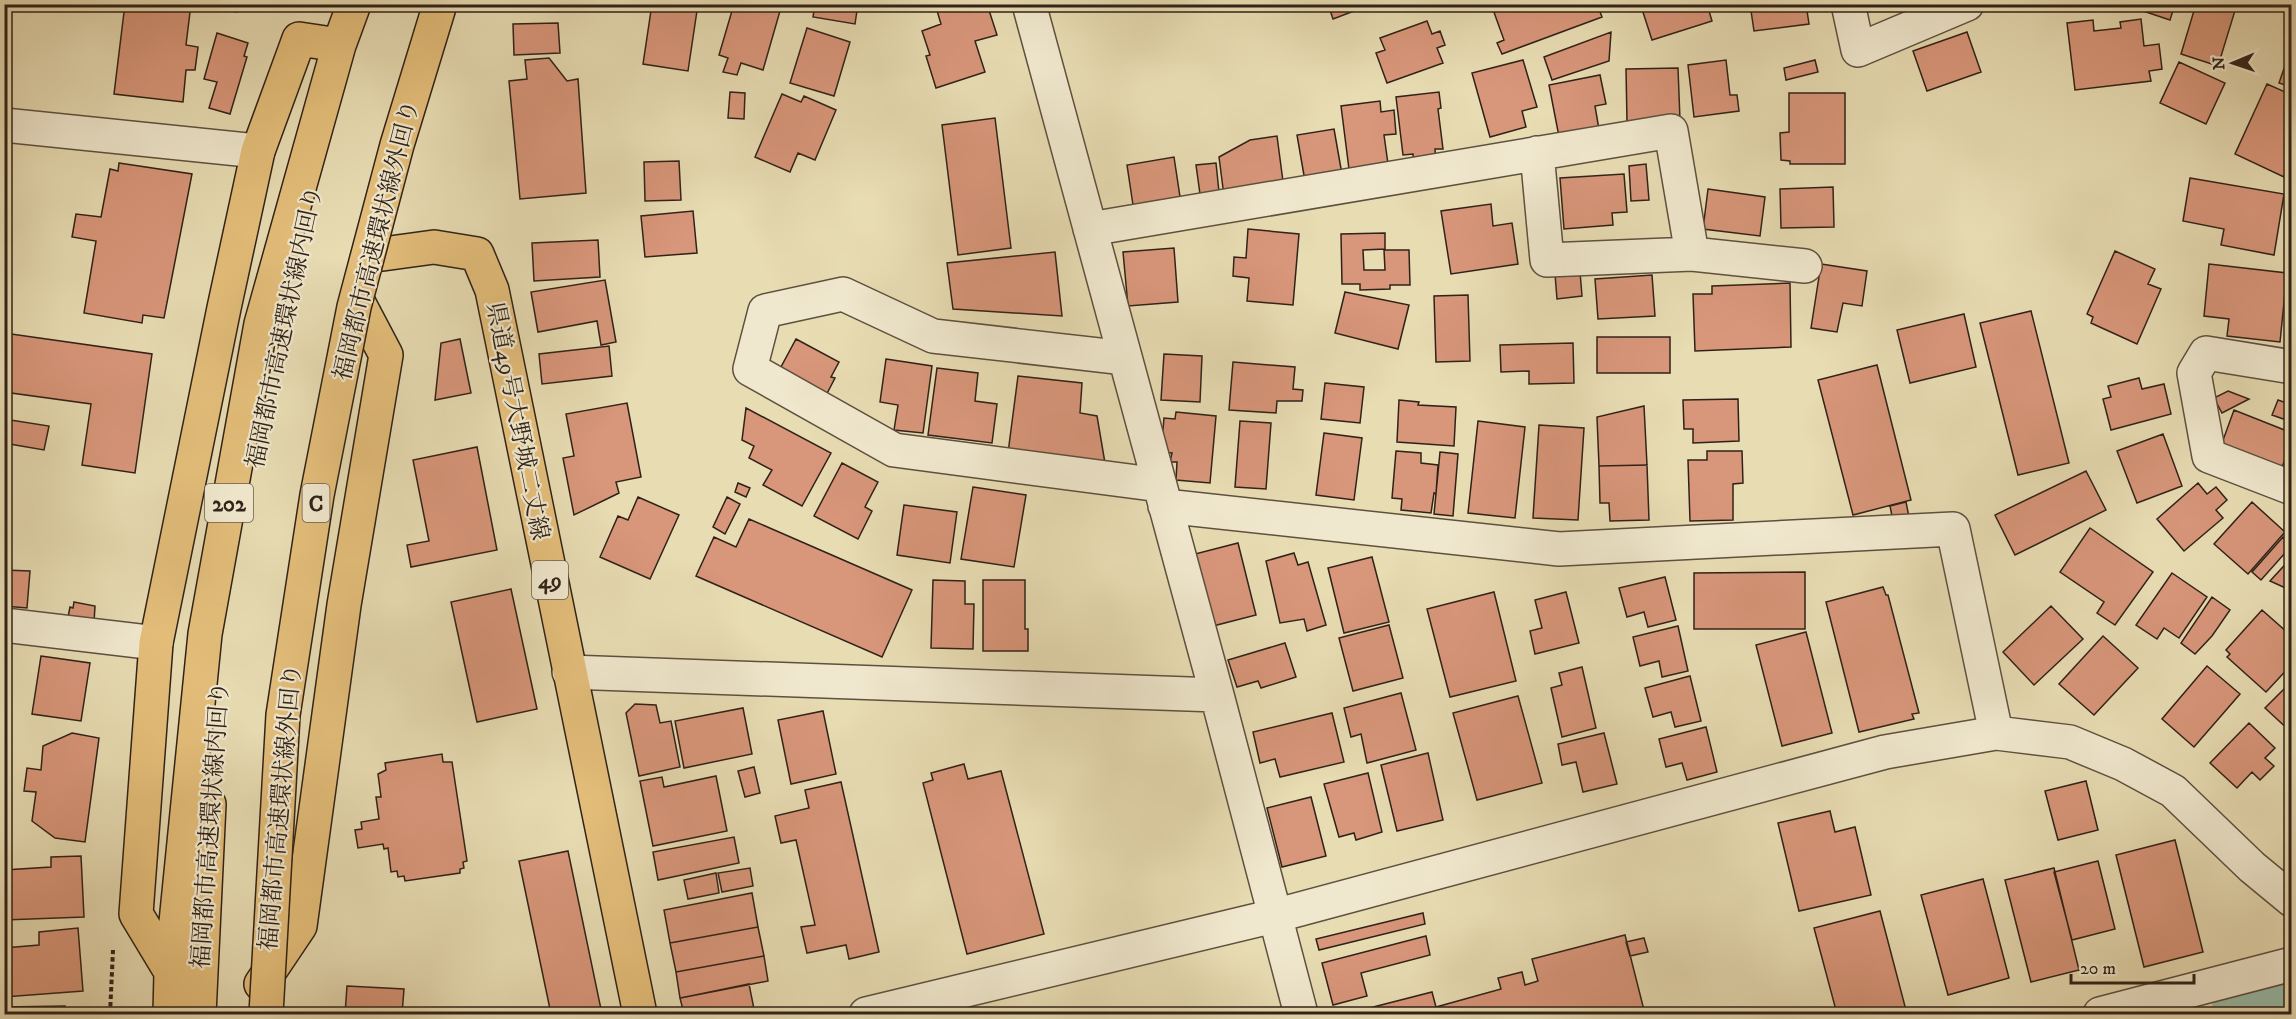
<svg xmlns="http://www.w3.org/2000/svg" width="2296" height="1019" viewBox="0 0 2296 1019" font-family="'IM FELL DW Pica','Noto Serif JP',serif">
<rect width="100%" height="100%" fill="#e8dcb3"/>
<filter id="stains"><feTurbulence type="fractalNoise" baseFrequency=".00333" numOctaves="4"/><feColorMatrix values="0 0 0 0 .2 0 0 0 0 .09 0 0 0 0 .02 0 0 0 .5 -.17"/></filter>
<radialGradient id="worn" r=".72"><stop offset=".6" stop-color="#630" stop-opacity="0"/><stop offset="1" stop-color="#630" stop-opacity=".3"/></radialGradient>
<g fill="none" stroke-linecap="round" stroke-linejoin="round">
<!-- river -->
<path stroke="#98bca9" stroke-width="74" d="M2248 1014 2292 1003"/>
</g>
<!-- building -->
<path fill="#d8967a" stroke="#302218" stroke-width="1.5" d="M125 4H191L186 45 198 47 195 70H186L183 102 114 94Z
M213 4H238L237 12 213 8Z
M652 4H698L688 71 643 64Z
M734 4H782L763 70 741 63 737 75 723 72 728 58 719 55Z
M815 4H858L855 24 813 17Z
M935 4H987L997 35 975 41 985 72 936 88 926 56 930 55 922 31 941 24Z
M1328 4H1370V5L1333 19Z
M1491 4H1597L1602 17 1502 54 1497 43 1504 40Z
M1647 4H1707L1712 21 1652 40 1641 6Z
M1750 4H1806L1809 24 1754 31Z
M2135 4H2175L2170 20 2134 8Z
M2196 4H2237L2218 66 2181 54Z
M2141 19 2144 46 2159 44 2162 69 2149 71 2151 81 2075 90 2067 23 2093 20 2094 31 2121 28 2120 22Z
M1427 21 1432 34 1440 31 1445 45 1437 48 1443 63 1387 83 1376 53 1385 50 1380 38Z
M558 23 560 53 514 55 513 24Z
M807 28 850 42 834 96 790 83Z
M1611 32 1609 61 1552 80 1544 57Z
M1967 32 1981 72 1927 91 1913 51Z
M217 33 248 43 244 56 247 57 230 114 209 108 217 82 204 79Z
M2292 45V87L2279 83Z
M549 58 567 81 578 79 586 193 520 199 509 81 527 79 525 60Z
M1523 60 1537 107 1522 111 1526 127 1490 137 1472 73Z
M1726 60 1730 95H1737L1739 111 1694 117 1688 65Z
M1815 60 1818 72 1786 80 1784 68Z
M2179 62 2225 83 2206 124 2160 103Z
M1678 68 1680 120 1627 122 1626 69Z
M1600 75 1606 104 1595 106 1601 141 1561 147 1549 85Z
M2267 84 2292 95V161L2284 177 2235 154Z
M730 92 745 93 744 119 728 118Z
M1439 92 1441 108 1438 109 1443 149H1435L1436 164 1414 167 1413 154 1403 155 1396 97Z
M1789 93H1845V164H1790V161L1781 160 1780 133 1789 132Z
M782 94 801 102 804 96 836 110 815 160 798 153 790 172 755 157Z
M1380 101 1381 112 1394 110 1396 134 1384 135 1389 171 1350 177 1341 106Z
M995 118 1011 248 958 255 942 125Z
M1334 129 1343 180 1306 187 1297 135Z
M1277 136 1284 189 1224 196 1219 157 1250 140Z
M1174 157 1180 197 1133 205 1127 165Z
M679 161 681 200 645 201 644 162Z
M119 163 192 174 164 318 143 315 142 323 84 313 96 241 72 237 76 214 101 217 110 169 118 171Z
M1216 163 1219 192 1200 194 1196 165Z
M1646 164 1649 200 1631 201 1629 166Z
M1624 174 1627 212 1612 213 1613 225 1564 229 1560 178Z
M2190 178 2284 194 2274 255 2221 245 2224 229 2183 221Z
M1833 187 1834 227 1781 228 1780 189Z
M1708 189 1765 197 1760 236 1703 229Z
M1491 204 1493 226 1512 223 1518 264 1451 274 1441 211Z
M693 211 697 253 645 257 641 216Z
M1248 229 1299 234 1293 305 1247 301 1249 278 1233 276 1234 257 1246 258Z
M1385 233V249L1363 250 1364 270H1385L1384 250H1409L1410 285H1390V289L1360 290V284H1342L1341 234Z
M598 240 600 277 534 281 532 243Z
M1174 248 1178 302 1128 306 1123 252Z
M2115 251 2155 269 2148 284 2161 289 2137 344 2091 323 2093 317 2087 314Z
M1055 252 1062 316 953 309 947 263Z
M1821 264 1867 271 1862 306 1843 303 1837 332 1811 328Z
M2209 264 2287 273 2280 342 2227 336 2229 319 2204 316Z
M1580 272 1582 296 1557 299 1555 274Z
M1652 275 1655 316 1598 319 1595 279Z
M605 280 616 342 601 345 597 321 538 332 531 292Z
M1790 283 1791 347 1695 351 1693 294H1712V286Z
M1345 292 1409 305 1398 349 1335 333Z
M1468 295 1470 361 1436 362 1434 296Z
M2031 311 2069 463 2018 475 1980 323Z
M1964 314 1976 367 1910 383 1897 330Z
M4 333 152 354 135 473 82 465 91 404 4 392Z
M1597 337H1670V373H1597Z
M460 339 471 393 435 400 441 343Z
M796 339 839 362 831 377 835 378 821 405 774 380Z
M1573 343 1574 383 1529 384V371L1501 372 1500 345Z
M609 346 612 376 542 384 539 354Z
M1164 354 1202 356 1200 402 1161 400Z
M886 359 932 366 923 433 894 430 898 405 880 402Z
M1233 362 1295 367 1293 389 1303 390 1302 401H1277L1276 413 1229 410Z
M1877 365 1911 500 1853 515 1818 380Z
M937 368 978 373 975 401 997 404 992 443 928 435Z
M1018 376 1082 383 1080 413 1097 416 1105 463 1008 453Z
M2139 378 2142 389 2164 384 2171 414 2111 430 2103 399 2111 397 2108 386Z
M1325 383 1364 387 1360 423 1321 419Z
M2228 391 2249 399 2222 413 2214 398Z
M1738 399 1739 441 1693 443V429H1684L1683 400Z
M1399 400 1419 402 1418 405 1456 407 1454 446 1397 442Z
M2278 400 2292 405V422L2272 415Z
M627 403 641 477 616 482 619 493 574 515 563 458 574 456 566 414Z
M1644 406 1647 465 1599 466 1597 417Z
M746 408 831 453 802 506 763 485 772 470 749 458 754 446 742 440Z
M2234 410 2292 433V443L2282 467 2222 443Z
M1176 412 1216 416 1210 483 1176 480 1177 462H1170L1172 453 1161 452 1164 418 1175 419Z
M4 419 49 426 44 450 4 443Z
M1240 421 1271 423 1266 489 1235 487Z
M1478 421 1525 427 1515 518 1468 513Z
M1539 425 1584 428 1578 520 1533 518Z
M1324 433 1362 438 1354 500 1316 495Z
M2163 434 2182 486 2137 503 2117 451Z
M2292 443V471L2282 467Z
M477 447 497 550 411 567 407 545 429 541 413 460Z
M1396 451 1421 453V463L1438 465 1436 494 1434 493 1431 513 1401 510 1402 499 1392 498Z
M1707 451H1742L1743 483 1733 484V520L1690 521 1688 460H1707Z
M1440 452 1458 454 1453 516 1434 514Z
M842 463 878 482 865 507 872 511 858 539 814 516Z
M1647 465 1649 520 1610 521 1609 503H1600L1599 466Z
M2086 471 2106 510 2015 555 1995 515Z
M738 483 750 488 746 497 735 492Z
M2198 483 2207 494 2216 487 2227 500 2216 510 2223 518 2184 551 2157 519Z
M973 487 1026 495 1014 567 961 559Z
M638 497 679 515 650 579 600 557 618 516 628 520Z
M727 497 740 504 725 534 713 527Z
M1906 502 1909 517 1893 521 1890 506Z
M2252 502 2285 532 2248 574 2214 544Z
M904 505 957 512 950 563 897 555Z
M749 519 912 590 882 657 696 576 714 537 736 547Z
M2090 528 2153 572 2115 625 2097 613 2104 602 2060 572Z
M2283 537 2292 545 2261 580 2252 572Z
M1238 543 1256 615 1213 626 1195 554Z
M1294 553 1298 565 1308 562 1326 625 1307 631 1304 619 1280 623 1266 561Z
M1372 557 1389 622 1344 633 1328 568Z
M2292 557V591L2270 581Z
M4 570 30 571 27 608 4 606Z
M1805 572V629H1694V573Z
M2172 573 2207 597 2179 638 2164 628 2157 639 2136 625Z
M1665 577 1676 620 1648 627 1644 612 1627 617 1619 588Z
M933 580 965 581V604H974L973 649 931 648Z
M983 580H1025V629H1028V651H983Z
M1883 587 1886 595H1888L1919 713 1912 714 1914 719 1859 732 1826 602Z
M511 589 537 709 477 722 451 602Z
M1494 592 1516 681 1450 697 1427 609Z
M1566 592 1579 643 1535 654 1530 631 1542 628 1535 600Z
M2212 597 2230 610 2212 636 2195 654 2181 643Z
M74 602 95 606 94 622 68 617 70 607 73 608Z
M2051 606 2083 639 2034 685 2003 652Z
M2262 610 2289 634 2287 637 2292 641V664L2266 692 2227 657 2230 654 2226 650Z
M1389 625 1403 678 1353 691 1339 638Z
M1678 626 1688 671 1662 677 1659 661 1640 666 1633 637Z
M1806 632 1832 733 1782 746 1756 645Z
M2103 636 2138 668 2094 715 2059 684Z
M1285 643 1296 677 1261 688 1258 681 1237 687 1228 660Z
M41 656 90 663 81 721 32 714Z
M2207 666 2240 694 2194 747 2162 719Z
M1582 667 1596 728 1562 737 1551 688 1562 685 1559 673Z
M1690 676 1701 721 1675 727 1671 712 1653 717 1645 688Z
M2292 681V733L2265 708Z
M1401 693 1416 750 1367 763 1361 734 1351 737 1344 708Z
M1518 696 1542 783 1477 800 1453 713Z
M635 704 656 705 660 723 671 721 680 767 639 776 626 713Z
M743 708 752 754 684 768 675 721Z
M823 711 836 774 791 784 778 720Z
M1332 713 1344 762 1280 777 1275 759 1260 763 1253 732Z
M2249 723 2275 748 2265 758 2274 766 2260 780 2252 772 2237 788 2210 763Z
M1706 727 1717 772 1687 780 1682 763 1666 767 1659 739Z
M72 733 99 738 85 842 55 838 32 821 36 792 24 791 27 768 41 770 43 746Z
M1604 733 1617 784 1583 792 1576 762 1562 765 1558 744Z
M1428 753 1443 820 1397 831 1381 765Z
M442 754 443 762H452L467 861 463 862 464 868 460 869V873L405 881 404 876 398 877 397 871 391 872 388 848 384 849 383 844 358 848 355 830 362 829 361 822 379 819 376 797H381L378 774 386 770 385 763Z
M964 764 968 779 1001 771 1044 934 967 954 923 783 933 780 931 773Z
M754 767 760 793 745 797 738 771Z
M1368 773 1382 832 1356 840 1354 833 1339 837 1324 784Z
M716 776 727 831 653 846 640 781 662 777 664 787Z
M2086 781 2098 830 2058 840 2045 791Z
M841 782 879 952 849 959 846 945 807 953 801 927 815 925 796 840 781 843 775 816 809 808 805 790Z
M1311 797 1326 856 1282 867 1267 808Z
M1830 811 1835 832 1855 827 1871 895 1799 911 1778 823Z
M734 837 739 863 658 880 653 852Z
M2175 840 2203 952 2144 967 2116 855Z
M568 851 602 1014H551L519 861Z
M81 856 84 917 4 920V870L51 867V857Z
M2098 861 2115 929 2072 940 2054 872Z
M750 868 753 886 722 892 718 873Z
M2054 868 2079 970 2031 982 2005 880Z
M716 873 719 893 688 899 684 880Z
M1983 879 2009 978 1948 995 1921 895Z
M752 893 758 927 670 943 664 910Z
M1880 911 1907 1014H1837L1814 928Z
M1423 913 1425 924 1319 950 1316 939Z
M758 927 764 956 676 972 670 943Z
M78 928 83 991 4 997V948L39 945V932Z
M1625 935 1645 1014H1346L1432 992 1436 1007 1501 989 1498 978 1522 972 1525 985 1538 981 1532 959Z
M1426 936 1430 955 1361 973 1367 996 1333 1005 1322 963Z
M1644 938 1648 952 1630 956 1626 942Z
M764 956 768 981 680 998 676 972Z
M749 984 755 1014H684L680 998Z
M347 986 404 989 402 1014H345Z
M65 1006V1014H4V1007Z"/>
<g fill="none" stroke-linecap="round" stroke-linejoin="round">
<!-- minor casing -->
<g stroke="#5e503f" stroke-width="36">
<path id="minor" d="M1029 4 1217 695 1301 1014
M1848 4 1858 50 1967 4
M4 125 258 151
M1537 153 1547 260 1692 254 1805 266
M1090 229 1671 131 1692 254
M1125 358 933 336 843 294 765 311 750 369 894 450 1160 485
M2292 367 2206 353 2194 373 2209 456 2292 488
M1165 506 1559 549 1953 529 1996 733
M4 625 156 643
M569 672 1217 695
M866 1014 1274 916 1885 752 1996 733 2070 742 2123 764 2173 791 2252 867 2292 900
M2100 1014 2292 964"/>
</g>
<!-- major casing -->
<g stroke="#302218" stroke-width="36">
<path id="major" d="M368 256 434 247 477 254 492 290 640 1014"/>
</g>
<!-- highway casing -->
<g stroke="#302218" stroke-width="36">
<path id="highway" d="M171 972 136 914 156 643 224 308 258 151 299 39 339 45
M261 984 300 926 344 605 386 355 357 300
M170 1014 171 972 205 634 261 324 339 45 354 4
M199 1014 209 804"/>
</g>
<!-- path -->
<path stroke="#302218" stroke-width="4" stroke-dasharray="4.5 3" stroke-linecap="butt" d="M110 1014 113 950"/>
<!-- minor -->
<use href="#minor" stroke="#f0e8ce" stroke-width="33"/>
<!-- major -->
<use href="#major" stroke="#e4be7a" stroke-width="33"/>
<!-- highway -->
<use href="#highway" stroke="#e4be7a" stroke-width="33"/>
<!-- highway-bridge casing -->
<g stroke="#302218" stroke-width="36" stroke-linecap="butt">
<path id="highway-bridge" d="M266 1014 283 715 317 495 354 307 397 145 440 4"/>
</g>
<!-- highway-bridge -->
<use href="#highway-bridge" stroke="#e4be7a" stroke-width="33"/>
</g>
<g text-anchor="middle" stroke-width="4.5" stroke-linejoin="round" paint-order="stroke">
<!-- shield labels -->
<g fill="#f0e8ce" stroke="#6a5d4f" stroke-width="1.5">
<rect x="205" y="484" width="48" height="38" rx="4.5"/>
<rect x="302.5" y="484" width="27" height="38" rx="4.5"/>
<rect x="532" y="561" width="36" height="38" rx="4.5"/>
</g>
<g font-size="22" font-weight="bold" fill="#302218">
<text x="229" y="511">202</text>
<text x="316" y="511">C</text>
<text x="550" y="588">49</text>
</g>
<!-- street labels -->
<g font-size="24" fill="#302218" stroke="#f0e8ce">
<text transform="translate(376 240) rotate(-76)" y="8">福岡都市高速環状線外回り</text>
<text transform="translate(284 327) rotate(-78)" y="8">福岡都市高速環状線内回り</text>
<text transform="translate(518 421) rotate(79)" y="8">県道49号大野城二丈線</text>
<text transform="translate(280 807) rotate(-85)" y="8">福岡都市高速環状線外回り</text>
<text transform="translate(210 825) rotate(-86)" y="8">福岡都市高速環状線内回り</text>
</g>
</g>
<!-- margin -->
<rect width="2296" height="1019" fill="none" stroke="#e8dcb3" stroke-width="24"/>
<rect x="6" y="6" width="2284" height="1007" fill="none" stroke="#302218" stroke-width="3"/>
<rect x="12" y="12" width="2272" height="995" fill="none" stroke="#302218" stroke-width="1.5"/>
<!-- north arrow -->
<g transform="translate(2233 63) rotate(268)" stroke="#f0e8ce" stroke-width="4.5" paint-order="stroke">
<path d="M0-4.5L10 22L0 15L-10 22Z" fill="#302218"/>
<text y="-9" font-size="16" font-weight="bold" text-anchor="middle" fill="#302218">N</text>
</g>
<!-- scale -->
<path d="M2071 974v9h123v-9" fill="none" stroke="#302218" stroke-width="3"/>
<text x="2080" y="974" font-size="18" fill="#302218" stroke="#f0e8ce" stroke-width="4.5" paint-order="stroke">20 m</text>
<rect width="100%" height="100%" filter="url(#stains)"/>
<rect width="100%" height="100%" fill="url(#worn)"/>
</svg>
